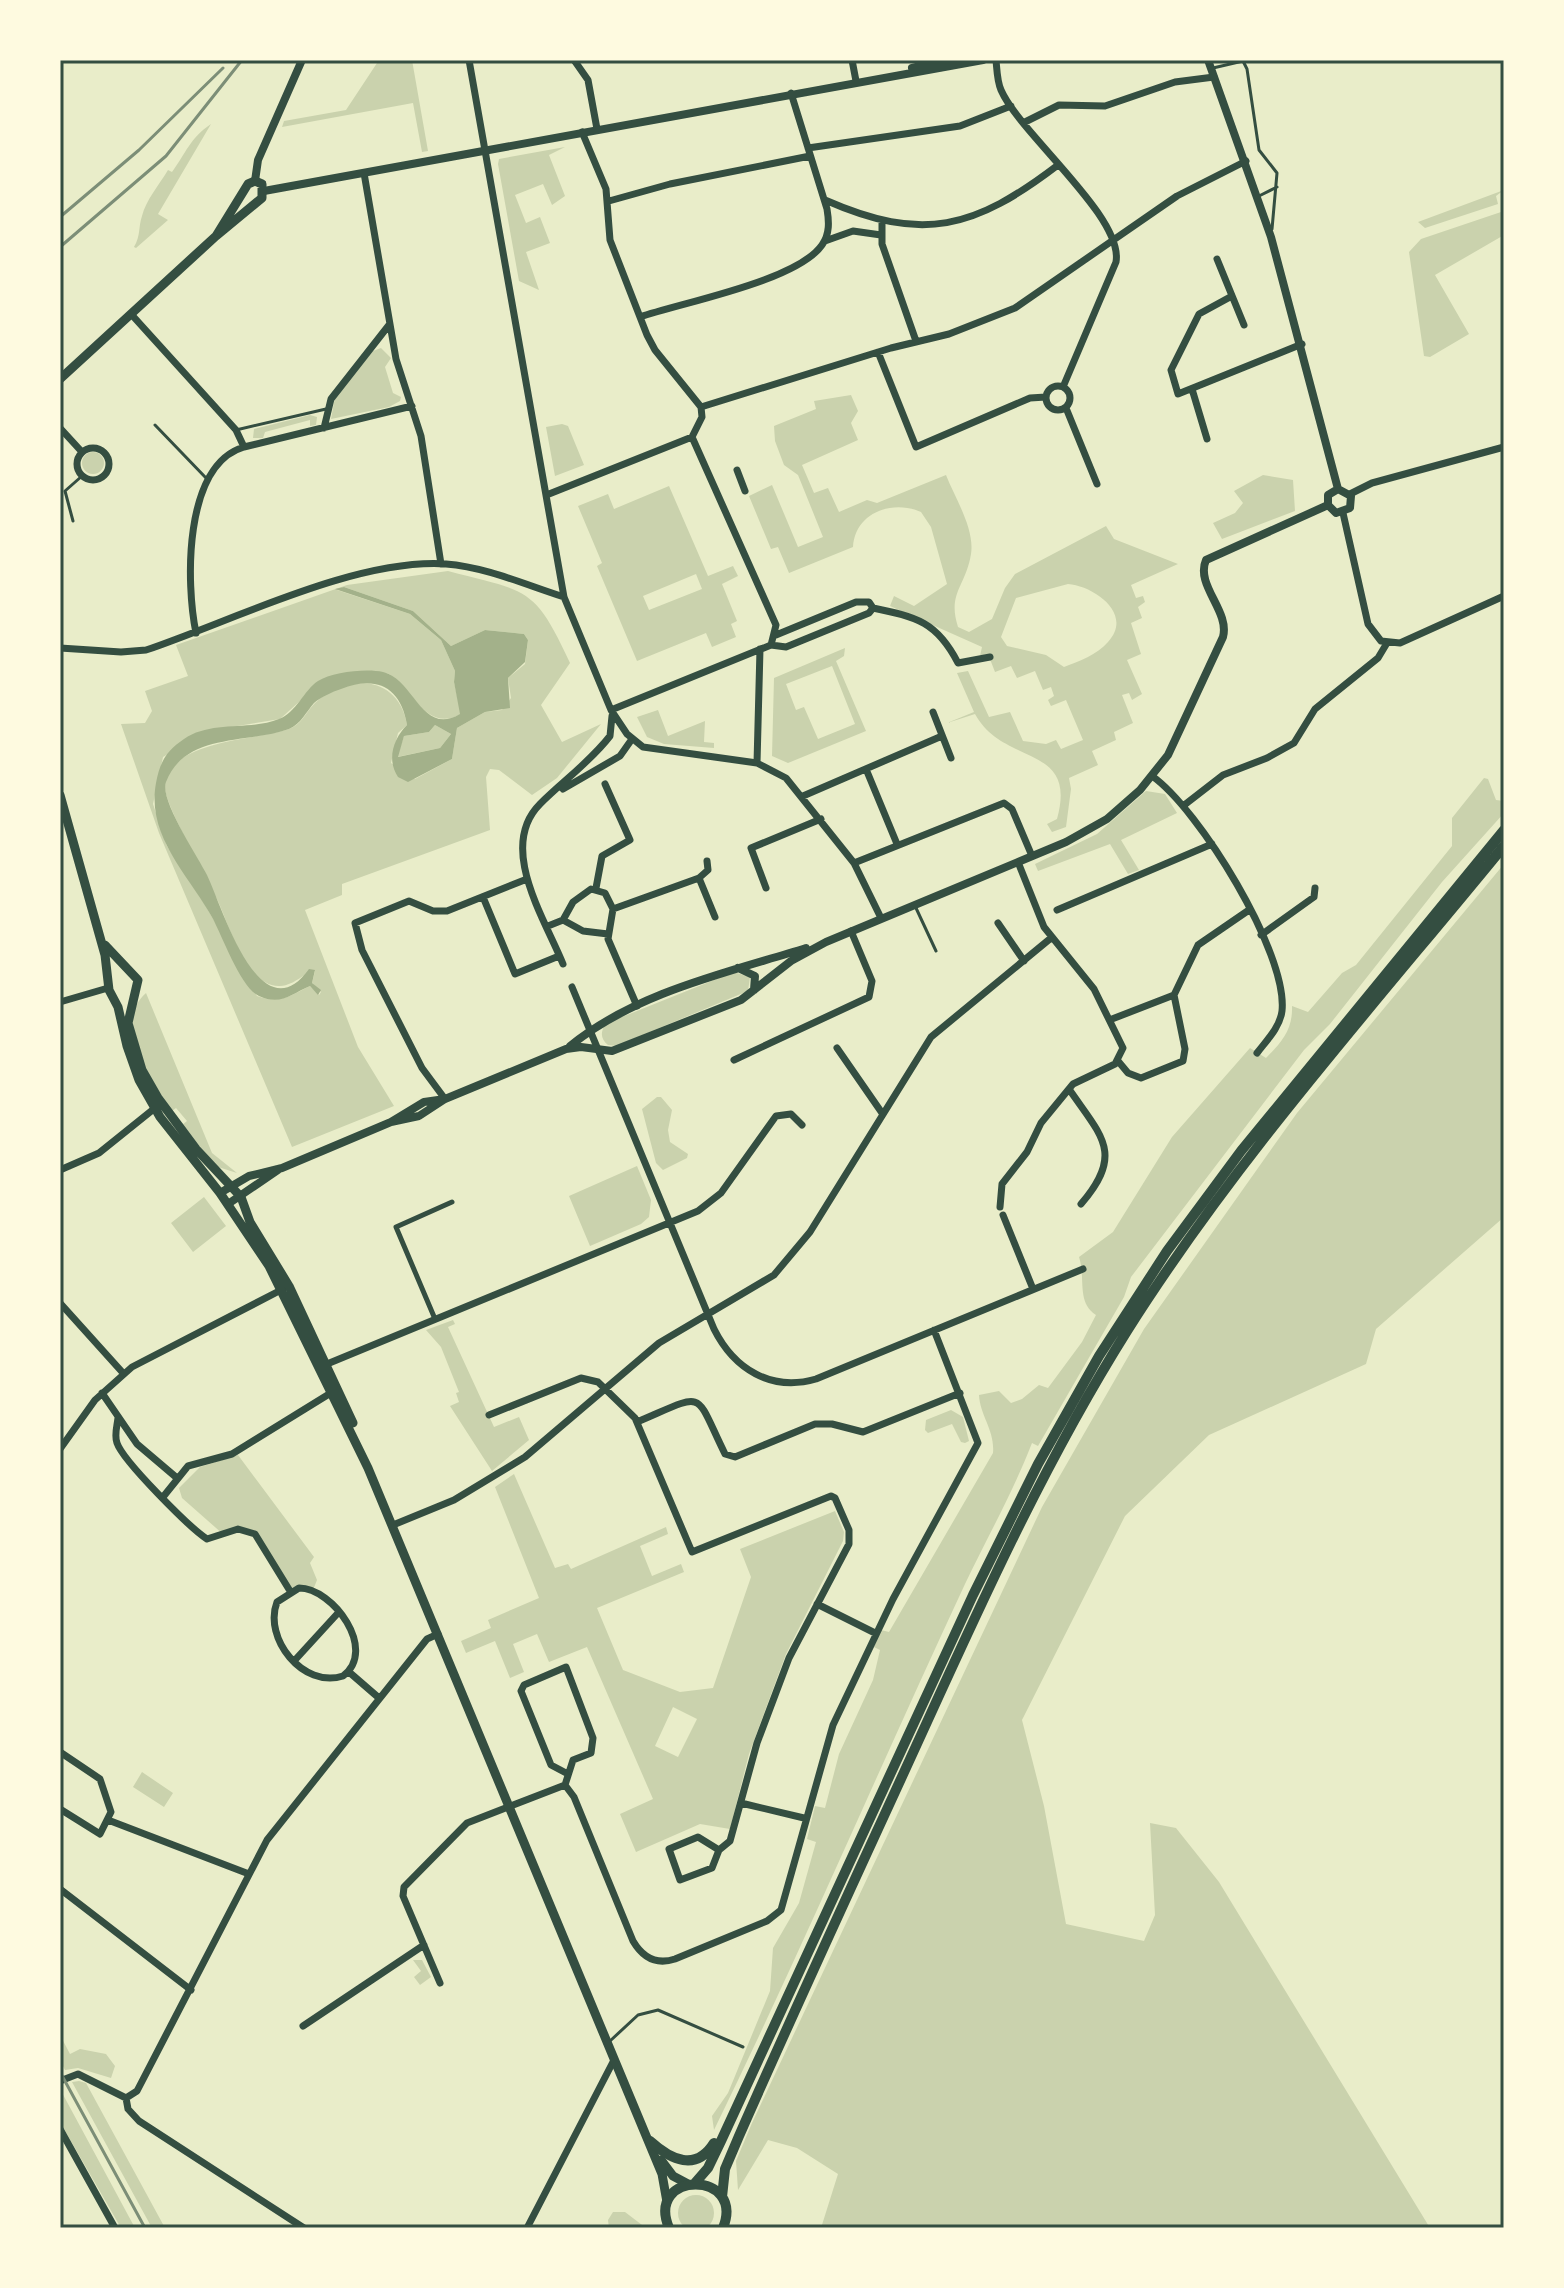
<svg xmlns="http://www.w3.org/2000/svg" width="1564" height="2288" viewBox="0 0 1564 2288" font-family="'Work Sans',sans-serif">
<rect width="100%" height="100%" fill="#e9edc9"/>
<!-- green -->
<path fill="#cad2ad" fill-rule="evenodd" d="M379 60H412L428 151 422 152 413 103 282 127 284 121 346 110Z
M211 124 158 214 168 220 136 248 134 247C141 235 138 228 142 216 146 200 159 185 168 170L172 172C186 153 190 138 211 124Z
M565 147 549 155 565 196 552 205 543 184 515 195 526 223 540 217 550 243 526 252 539 290 519 281 498 164 499 159Z
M1504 190 1496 196 1498 204 1425 228 1418 222Z
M1504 211V235L1435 275 1469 334 1430 357 1424 356 1409 252 1421 239Z
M381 348 391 358 385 367 393 393 401 397 400 401 389 407 331 419 335 397 373 351Z
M851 395 858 411 851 423 858 440 802 465 814 493 828 488 839 512 867 500 877 503 946 475C955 498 975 529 971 554 966 586 947 593 958 627L969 632 992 619 1005 588 1015 574 1106 526 1114 539 1178 564 1131 585 1136 598 1143 596 1145 602 1138 607 1142 618 1131 623 1141 654 1127 660 1142 694 1132 700 1129 693 1122 695 1133 723 1114 732 1116 740 1092 751 1098 765 1069 778 1071 789 1066 827 1052 832 1047 824 1057 819C1078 743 1004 767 975 714L947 723 974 712 957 673 968 671 989 717 1010 712 1023 741 1046 744 1056 740 1061 749 1083 740 1066 700 1051 706 1048 700 1054 696 1051 687 1043 690 1035 671 1017 678 1011 666 995 672 988 654 980 656 982 647 890 606 894 596 914 606 947 584 931 527 921 512C892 499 855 513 853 547L789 573 778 547 771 549 749 496 772 485 798 547 823 537 798 475 784 465 775 441 774 426 816 409 814 401ZM1068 584C1094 586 1134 614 1108 642 1097 655 1079 661 1064 667L1046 655 1007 646 1001 637 1016 598Z
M310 415 317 417 316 425 310 426V420L265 432 263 438H253L254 429Z
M562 424 568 426 584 465 555 476 546 427Z
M82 463a11 11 0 1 1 22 0a11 11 0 1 1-22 0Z
M1263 475 1293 480 1295 511 1222 539 1213 523 1235 513 1243 503 1234 491Z
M669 486 708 576 733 566 738 576 722 584 737 621 731 624 736 637 712 647 706 633 637 661 597 566 602 563 578 506 608 494 614 509ZM696 574 702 589 649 610 643 596Z
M448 571C527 592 534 585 570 663L541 705 562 742 601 724 557 778 532 795 499 770 490 769 486 777 490 830 342 884V895L305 910 358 1047 394 1106 292 1147 159 833 121 724 145 723 152 711 145 691 188 676 176 645 347 585ZM344 587 413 611 451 646 485 630 524 634 528 640 525 664 508 678 511 698 502 710 485 712 457 728 452 759 415 779 391 763 398 733 407 725C399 675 347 672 315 703 306 712 301 725 289 729 258 740 165 740 165 787 164 804 207 877 216 897 228 921 246 988 280 986 296 985 307 970 315 971L312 983 321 992 319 995 310 986C290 996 280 1004 257 996L204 903 167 846 153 804 163 757 206 731 280 719 310 692 387 673C412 686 425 734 461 714L454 682 455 671 441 640 410 614 337 590Z
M845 648 844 656 836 661 866 731 788 763 772 756 774 678ZM832 666 855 724 818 739 804 707 796 710 786 684Z
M658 710 668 736 705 721 704 742 714 743V748L664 744 647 737 637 717Z
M435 725 451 734 440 748 397 757 404 736 429 732Z
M1484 778 1488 779 1496 800 1504 801V813L1442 882 1330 1024 1304 1050 1131 1277 1124 1297 1038 1446 1032 1443C1013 1492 988 1536 965 1584 880 1766 802 1950 714 2130L712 2116 728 2093 770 1991 773 1948 799 1903 816 1842 807 1839 815 1806 825 1808 839 1754 873 1680 880 1650 874 1647 881 1630 889 1632 993 1453C995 1430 980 1416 979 1395L999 1391 1011 1403 1022 1399 1039 1385 1048 1388 1082 1342 1096 1315C1076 1302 1086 1278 1079 1257L1113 1232 1172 1137 1250 1048 1266 1058C1282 1042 1293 1029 1292 1006L1308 1012 1342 973 1356 965 1452 846V818Z
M1146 791 1165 794 1177 813 1121 840 1139 870 1128 874 1110 844 1038 871 1035 864 1097 834Z
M1504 864V1217L1376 1329 1366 1364 1209 1435 1125 1516 1022 1720 1044 1806 1066 1924 1144 1941 1155 1915 1150 1823 1176 1828 1219 1882 1430 2228H821L838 2174 797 2148 768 2140 738 2190 736 2161 752 2123 1042 1507 1144 1329 1297 1113Z
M734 972 750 977 748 991 616 1046 608 1045C600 1039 600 1030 607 1023Z
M146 993 212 1153 237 1173 215 1166 182 1125 187 1121 176 1108 172 1111C152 1081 110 1025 146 993Z
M657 1097H661L672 1110 668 1130 670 1142 688 1154 687 1158 663 1170 656 1163 642 1109Z
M637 1166 651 1200 649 1217 641 1224 590 1246 569 1196Z
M204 1197 226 1226 193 1252 171 1223Z
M453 1320 455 1324 448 1327 494 1427 519 1417 529 1440 492 1471 450 1406 459 1402 456 1393 459 1392 441 1347 426 1330Z
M951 1410 963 1417 969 1441 965 1443 961 1442 952 1424 928 1433 925 1430 926 1420Z
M238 1455 314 1557 310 1563 317 1580 313 1590 290 1591 262 1540 242 1528 224 1535 182 1498 179 1488 200 1467Z
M514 1474 555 1568 568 1564 571 1569 666 1527 668 1534 640 1546 652 1576 681 1564 684 1572 597 1608 623 1670 680 1692 713 1688 751 1577 740 1549 835 1511 844 1532 843 1541 786 1654 749 1754 730 1829 700 1824 636 1852 620 1814 653 1799 587 1647 549 1662 537 1634 513 1644 524 1672 510 1678 495 1641 466 1653 461 1641 491 1628 488 1620 539 1598 495 1487ZM673 1707 697 1719 678 1757 655 1746Z
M142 1772 173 1793 164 1807 133 1787Z
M413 1960H422L431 1977 420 1985 414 1977 421 1971Z
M60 2035 70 2054 80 2049 106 2054 115 2066 111 2078 78 2068 65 2070 60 2060Z
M79 2081 86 2083 165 2228H152L72 2082Z
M60 2089 135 2228H121L60 2122Z
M678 2213a18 18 0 1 1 36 0a18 18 0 1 1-36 0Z
M613 2212H625L646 2228H609L608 2220Z"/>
<!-- water -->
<path fill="#a3b18a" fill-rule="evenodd" d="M344 587 413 611 451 646 485 630 524 634 528 640 525 662 508 678 510 708 485 712 457 728 452 759 408 782 398 777C386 759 394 738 407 725 401 687 376 675 341 689 332 692 321 697 314 703 306 712 301 724 289 729 249 744 185 732 166 782 159 799 198 857 207 875 222 906 260 1037 309 969L315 970 312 983 321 990 318 995 310 986C291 994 281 1006 259 996 241 988 223 938 213 919 190 876 146 837 156 783 160 762 166 751 184 739 211 720 250 731 279 719 296 713 304 690 318 681 332 672 367 668 383 672 414 679 422 737 460 714L454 682 455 671 441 640 410 614 335 589ZM435 725 451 734 440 748 398 757 404 736 429 732Z"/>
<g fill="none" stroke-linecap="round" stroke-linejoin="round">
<!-- service -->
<path stroke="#344e41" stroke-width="3" d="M1213 68 1243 61 1247 69 1259 150 1277 173 1272 229
M1259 196 1277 187
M155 425 207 479
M236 430 326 409
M73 521 65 491 82 476
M916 908 936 951
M610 2041 638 2015 658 2010 743 2047"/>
<!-- pedestrian -->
<path stroke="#344e41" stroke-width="5" d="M435 1319 396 1227 452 1202"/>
<!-- minor -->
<path stroke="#344e41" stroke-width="7" d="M469 60 564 597 611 710 627 734 643 747 757 763 786 778 854 863 881 918
M574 60 588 80 597 129
M852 60 856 81
M996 60C997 70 997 81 1001 90 1020 134 1124 217 1116 262L1063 387
M1025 122 1059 105 1105 106 1175 82 1214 77
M582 132 606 189 610 240 647 335 655 350 701 407
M808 148 960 126 1011 106
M364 173 396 359 421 436 441 564
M825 200C923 243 974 229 1058 165
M609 201 670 184 810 156
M882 222V244L916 341
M825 241 853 231 881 235
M1217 259 1244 325
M1232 296 1199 314 1171 370 1178 394 1302 344
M131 314 236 430 244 447
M640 317C684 302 797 281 822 245 830 234 829 221 827 209L791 93
M878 352 916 447 1030 398 1046 397
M1046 398a12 12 0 1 1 24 0a12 12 0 1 1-24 0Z
M1192 389 1207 439
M701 407 891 348 949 334 1015 308 1177 196 1246 161
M1066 408 1097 484
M60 428 82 452
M324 428 331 399 389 325
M692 437 702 417 701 407
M77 464a16 16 0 1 1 32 0a16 16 0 1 1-32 0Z
M737 470 745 491
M549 494 692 437
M1350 494 1372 483 1504 447
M1343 513 1368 624 1381 641 1400 643 1504 596
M873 608C917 617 937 622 958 663L990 657
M196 633C186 585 183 465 244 447L412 406
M771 645 786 647 869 613 873 608 869 602H856L776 635
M60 648 121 652 146 650C232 621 356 558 446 564 486 567 526 585 564 597
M611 710 771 645 776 625 692 437
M933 712 951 758
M757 763 760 649
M866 769 897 844
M1152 776C1199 809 1288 953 1282 1011 1280 1027 1267 1040 1257 1053
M563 789 620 756 632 739
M803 796 942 736
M1183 806 1223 775 1267 758 1294 743 1315 709 1378 658 1387 643
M707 861 708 870 699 878 715 917
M854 863 1004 803 1012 809 1032 856
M596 888 602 856 630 840 605 784
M766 888 751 848 821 819
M483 897 515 974 559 956
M613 909 608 939 637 1006
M613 909 699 878
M1057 910 1212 844
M563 920 583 931 608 934
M998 923 1024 961
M548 926 563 920 573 902 591 889 605 893 613 909
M1261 935 1314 897 1315 888
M563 964C545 919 497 847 540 804 563 781 590 762 610 736L612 716
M572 987 714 1329C734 1369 771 1392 816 1379L1083 1269
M60 1002 108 988
M1112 1019 1174 995 1198 945 1249 910
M837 1048 882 1113
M734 1060 869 997 872 981 851 931
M1118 1061 1128 1073 1141 1078 1183 1061 1185 1049 1174 995
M1069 1089C1101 1136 1125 1153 1081 1204
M445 1099 422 1068 362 950 355 923 409 901 433 911H447L527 879
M60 1170 99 1153 155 1108
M1000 1207 1002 1184 1027 1152 1041 1123 1073 1084 1115 1064 1123 1048 1094 989 1044 927 1018 862
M1003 1215 1033 1289
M60 1303 123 1373
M327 1364 698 1211 721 1193 776 1116 791 1114 802 1125
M102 1393 137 1444 177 1478
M489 1415 581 1378 598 1382 635 1418 692 1552 831 1496 835 1498 849 1530V1544L789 1658 757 1743 730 1841 719 1850 698 1837 669 1849 680 1880 712 1868 719 1850
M118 1418C117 1427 114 1435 117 1443 123 1461 190 1528 207 1539L238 1529 255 1534 290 1591
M637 1422C708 1392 693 1389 725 1454L735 1457 815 1424H832L863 1432 960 1393
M60 1449 95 1400 132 1367 283 1289
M163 1497 188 1466 232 1454 334 1391
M393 1525 454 1500 525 1457 659 1343 774 1275 810 1232 931 1037 1051 938
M299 1588C333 1588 378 1650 343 1676 303 1689 263 1638 277 1602Z
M817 1604 875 1633
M295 1660 338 1613
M349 1672 379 1698
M60 1752 100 1779 111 1812 100 1834 60 1809
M565 1785 574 1797 633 1941C643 1958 657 1965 675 1959L767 1921 781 1910 833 1725 893 1599 978 1443 934 1330
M565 1785 573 1760 591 1753 593 1738 566 1667 524 1685 521 1691 551 1765 568 1774
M741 1803 804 1818
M108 1820 249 1874
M60 1889 191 1990
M440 1983 403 1896 404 1887 467 1823 565 1785
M303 2026 424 1945
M60 2081 78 2074 126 2098 137 2091 267 1840 427 1639 438 1634
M126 2098 128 2109 139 2121 304 2228
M60 2129 115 2228
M527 2228 614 2060"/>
<!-- tertiary -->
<path stroke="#344e41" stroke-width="8" d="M1208 60 1271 237 1338 489
M912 68 946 60
M255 181 258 160 302 60
M264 191 983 60
M1328 505 1336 513 1350 508 1351 496 1338 489
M1328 505V495L1338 489
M738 968 755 976 754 990
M570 1046C637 992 726 973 806 948
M391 1122 419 1116 445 1099
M220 1193 249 1176 282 1168 391 1122 424 1102 445 1099 566 1049 581 1047 612 1051 741 1000 791 961 826 942 1066 842 1107 819 1140 790 1168 755 1223 637C1230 611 1195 585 1206 560L1328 505
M228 1204 278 1170"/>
<!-- secondary -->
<path stroke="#344e41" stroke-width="9" d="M60 379 216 236 248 184 255 181 262 184V198L216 236
M60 795 105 955 109 990 118 1007 127 1046 139 1080 160 1117 220 1193 269 1266 368 1468 662 2174 667 2202
M105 945 138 980 128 1023 142 1070 158 1098 196 1149 241 1197 250 1222 289 1286 353 1423
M661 2160 673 2176 688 2184"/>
<!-- primary -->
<path stroke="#344e41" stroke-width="10" d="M650 2141C671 2160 696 2172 714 2143
M695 2183 708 2168 721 2141 973 1595 1038 1464 1099 1356 1167 1251 1241 1151 1504 830
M722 2197 725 2169 739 2136C800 1997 864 1860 927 1722 988 1588 1049 1455 1127 1331 1237 1157 1375 1004 1504 846
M669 2228C645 2170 746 2170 723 2228"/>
<!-- rail -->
<path stroke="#7c8e77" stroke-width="3" d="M60 217 139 150 223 68
M60 247 166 156 242 60
M60 2072 145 2228"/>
</g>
<!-- border -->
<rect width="1564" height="2288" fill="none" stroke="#fefae0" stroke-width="124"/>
<rect x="62" y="62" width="1440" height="2164" fill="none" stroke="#344e41" stroke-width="3"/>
</svg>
